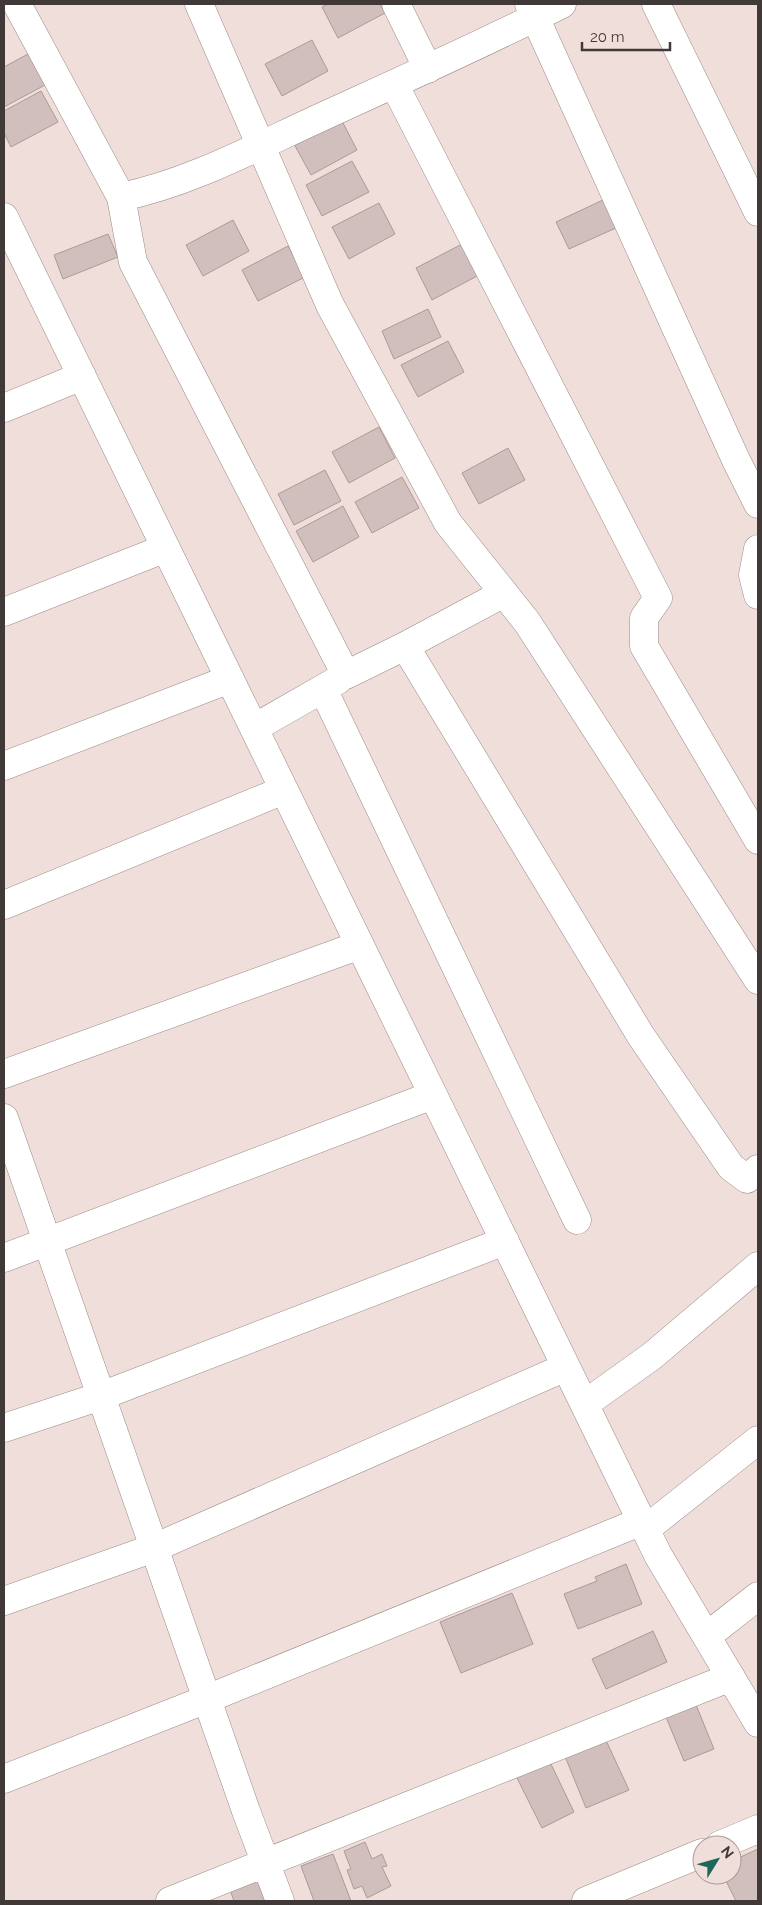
<svg xmlns="http://www.w3.org/2000/svg" width="762" height="1905" viewBox="0 0 762 1905" font-family="Raleway,sans-serif">
<rect width="100%" height="100%" fill="#f0dedb"/>
<!-- building -->
<path fill="#d0bfbc" stroke="#ab9b97" d="M328 4H380L385 13 338 38 322 7Z
M312 40 328 71 282 96 265 64Z
M28 54 45 85 4 107V67Z
M41 91 58 122 11 147 4 133V111Z
M341 119 357 150 311 175 294 144Z
M352 161 369 192 322 216 306 185Z
M603 200 616 228 569 249 556 222Z
M379 203 395 234 349 259 332 227Z
M233 220 249 251 203 276 186 245Z
M108 234 118 257 63 279 54 255Z
M462 244 479 275 432 300 416 268Z
M288 246 305 277 258 301 242 270Z
M428 309 441 337 394 359 382 331Z
M448 341 464 372 418 397 401 365Z
M379 427 395 458 349 483 332 452Z
M508 448 525 480 479 504 462 473Z
M325 470 341 501 294 525 278 494Z
M402 477 419 508 372 533 355 502Z
M343 506 359 537 313 562 296 531Z
M626 1564 642 1604 578 1629 564 1594 597 1581 595 1577Z
M512 1593 533 1644 461 1673 440 1622Z
M653 1631 667 1662 606 1689 592 1659Z
M694 1700 714 1749 684 1761 664 1712Z
M604 1736 629 1790 586 1808 564 1754Z
M549 1760 574 1812 542 1828 516 1776Z
M365 1842 372 1859 382 1854 387 1866 382 1867 391 1886 367 1898 362 1886 354 1889 347 1870 351 1869 344 1851Z
M758 1849V1901H736L723 1875H732V1861Z
M333 1854 351 1901H314L301 1866Z
M263 1876 273 1901H234L229 1887Z"/>
<g fill="none" stroke-linecap="round" stroke-linejoin="round">
<!-- minor casing -->
<g stroke="#9a8a87" stroke-width="29">
<path id="minor" d="M17 4 121 197C189 183 252 149 315 120 398 82 481 45 562 4
M199 4 330 305 448 523 527 622 758 980
M396 4 428 69
M529 4 736 460 758 504
M656 4 758 212
M394 84 658 598 644 618V646L758 840
M121 197 133 262 346 675 405 646 641 1036 731 1167 747 1179 758 1169
M4 217 658 1555 758 1723
M4 408 82 376
M758 549 753 575 758 595
M4 612 166 548
M405 646 504 593
M323 689 577 1220
M254 728 338 680
M4 766 230 679
M4 905 284 790
M4 1074 360 945
M4 1118 246 1811 280 1901
M4 1258 433 1095
M585 1404 652 1356 758 1266
M4 1428 101 1396 505 1241
M646 1529 758 1440
M4 1601 154 1548 566 1367
M707 1636 758 1596
M4 1779 207 1699 642 1521
M720 1845 758 1829
M170 1901 731 1677
M586 1901 702 1853"/>
</g>
<!-- minor -->
<use href="#minor" stroke="#fff" stroke-width="28"/>
</g>
<!-- border -->
<rect width="762" height="1905" fill="none" stroke="#403938" stroke-width="10"/>
<!-- north arrow -->
<g transform="translate(717 1860) rotate(53)"><circle r="24" fill="#f0dedb" stroke="#aa9c9a"/>
<path d="M0-4L9 19L0 12L-9 19Z" fill="#1e665a"/>
<text y="-8" font-size="14" font-weight="bold" text-anchor="middle" fill="#403938">N</text>
</g>
<!-- scale -->
<path d="M582 42v8h88v-8" fill="none" stroke="#403938" stroke-width="2.5"/>
<text x="590" y="42" font-size="15" fill="#403938" stroke="#f0dedb" stroke-width="4" paint-order="stroke">20 m</text>
</svg>
